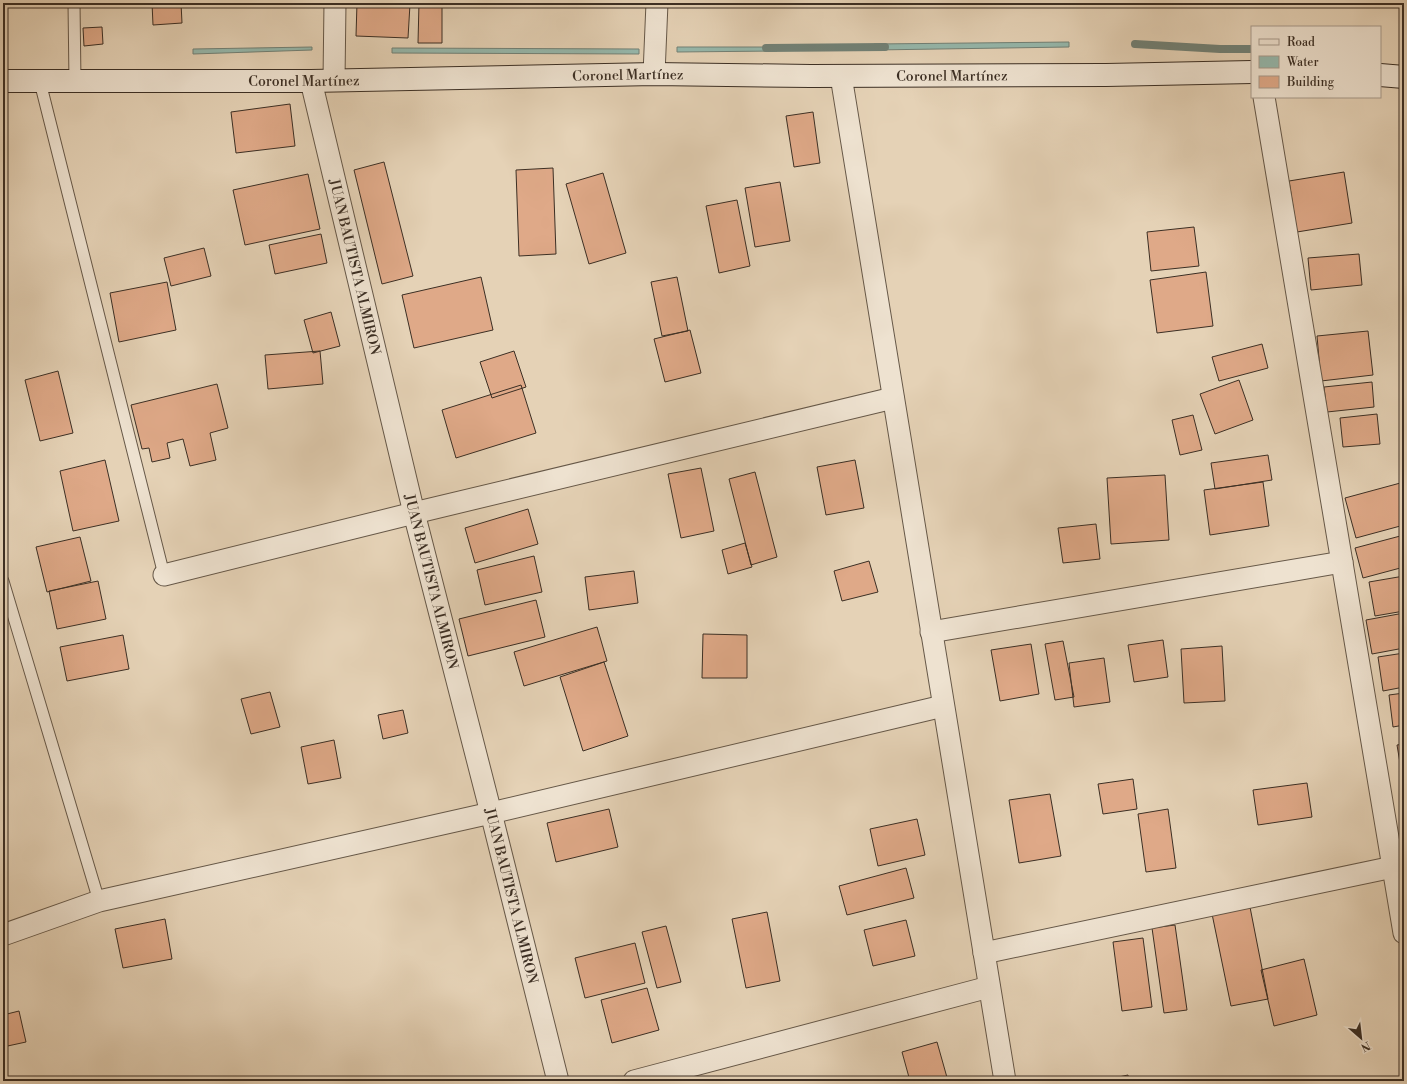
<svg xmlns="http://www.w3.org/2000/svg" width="1407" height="1084" viewBox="0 0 1407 1084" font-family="'Libre Bodoni',serif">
<rect width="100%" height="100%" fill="#e5d2b6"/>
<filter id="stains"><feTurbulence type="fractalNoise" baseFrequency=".005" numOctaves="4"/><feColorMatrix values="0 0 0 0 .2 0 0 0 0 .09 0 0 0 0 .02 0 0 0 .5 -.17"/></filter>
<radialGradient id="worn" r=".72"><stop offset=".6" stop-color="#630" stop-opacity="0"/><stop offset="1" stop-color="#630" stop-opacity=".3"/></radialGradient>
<!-- water -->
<path fill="#96b8ac" stroke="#728176" d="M1069 42V47L874 50V44Z
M312 47V50L193 54V49Z
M677 47H777V51L677 52Z
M392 48 639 49V54L392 53Z"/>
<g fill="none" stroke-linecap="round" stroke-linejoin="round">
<!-- stream -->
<path stroke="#728176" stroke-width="8" d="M1135 44 1220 49H1252
M766 48 885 47"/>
</g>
<!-- building -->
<path fill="#dfa988" stroke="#3c2f24" d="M152 3H181L182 23 153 25Z
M357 3 410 4 408 38 356 36Z
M419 3H442V43H418Z
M102 27 103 44 84 46 83 28Z
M290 104 295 146 236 153 231 112Z
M813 112 820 163 794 167 786 116Z
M384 162 413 276 382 284 354 170Z
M553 168 556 254 519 256 516 170Z
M1344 172 1352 223 1297 232 1289 181Z
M603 173 626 253 589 264 566 184Z
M308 174 320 229 245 245 233 190Z
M780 182 790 241 755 247 745 188Z
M737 200 750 266 719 273 706 206Z
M1194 227 1199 266 1151 271 1147 232Z
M321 234 327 263 275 274 269 245Z
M204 248 211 276 171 286 164 258Z
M1359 254 1362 285 1311 290 1308 258Z
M1206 272 1213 326 1157 333 1150 280Z
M481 277 493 330 414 348 402 295Z
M677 277 688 331 662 336 651 282Z
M167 282 176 330 119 342 110 293Z
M1400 283H1404V306Z
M331 312 340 346 313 353 304 320Z
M690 330 701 373 665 382 654 339Z
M1368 331 1373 375 1321 381 1317 336Z
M1262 344 1268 368 1219 381 1212 357Z
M320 351 323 384 268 389 265 355Z
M514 351 526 387 492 398 480 362Z
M58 371 73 433 40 441 25 380Z
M1239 380 1253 420 1215 434 1200 394Z
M1372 382 1374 407 1327 412 1324 387Z
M217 384 228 428 210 433 216 460 190 466 183 439 167 443 170 458 152 462 149 448 142 449 131 405Z
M521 385 536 433 456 458 442 410Z
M1377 414 1380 444 1343 447 1340 418Z
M1193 415 1202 450 1180 455 1172 420Z
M1268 455 1272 480 1215 489 1211 463Z
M105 460 119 521 73 531 60 471Z
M855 460 864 508 826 515 817 467Z
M701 468 714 531 681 538 668 474Z
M755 472 777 557 751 565 729 479Z
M1165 475 1169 540 1111 544 1107 478Z
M1263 482 1269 526 1210 535 1204 490Z
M1404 482V525L1356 538 1345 498Z
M528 509 538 544 475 563 465 528Z
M1096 524 1100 559 1063 563 1058 528Z
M1404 535V567L1363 578 1355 548Z
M80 537 91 581 47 592 36 547Z
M745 543 752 567 728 574 722 550Z
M534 556 542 592 485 605 477 570Z
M869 561 878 592 842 601 834 571Z
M634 571 638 603 589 610 585 577Z
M1404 576V611L1375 616 1369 582Z
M98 581 106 619 57 629 49 591Z
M536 600 545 637 468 656 459 619Z
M1404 613V648L1372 654 1366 620Z
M597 627 607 661 524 686 514 652Z
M703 634 747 635V678H702Z
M123 635 129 669 67 681 60 647Z
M1163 640 1168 677 1134 682 1128 645Z
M1063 641 1074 697 1055 700 1045 644Z
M1031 644 1039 694 1000 701 991 650Z
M1222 646 1225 701 1184 703 1181 649Z
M1404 653V687L1383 691 1378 657Z
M1104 658 1110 702 1074 707 1069 663Z
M604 662 628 736 583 751 560 677Z
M270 692 280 727 251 734 241 699Z
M1404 693V725L1393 727 1389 695Z
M403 710 408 733 383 739 378 715Z
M334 740 341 778 308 784 301 747Z
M1404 744V787L1397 745Z
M1133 779 1137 809 1103 814 1098 784Z
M1307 783 1312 817 1258 825 1253 790Z
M1050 794 1061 856 1019 863 1009 800Z
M609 809 618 847 556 862 547 823Z
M1168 809 1176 868 1146 872 1138 814Z
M917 819 925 855 878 866 870 829Z
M906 868 914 898 847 915 839 886Z
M1249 902 1268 999 1231 1006 1211 909Z
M767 912 780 981 746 988 732 919Z
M165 919 172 959 123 968 115 929Z
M906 920 915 956 873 966 864 930Z
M1175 925 1187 1010 1164 1013 1152 928Z
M666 926 681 982 657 988 642 932Z
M1143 938 1152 1007 1122 1011 1113 942Z
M635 943 645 983 585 998 575 958Z
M1304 959 1317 1015 1274 1026 1261 970Z
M647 988 659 1030 612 1043 601 1000Z
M19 1011 26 1042 3 1047V1015Z
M937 1042 948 1081H910L902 1052Z
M1128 1075 1129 1081H1100Z"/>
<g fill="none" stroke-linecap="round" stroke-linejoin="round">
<!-- lane casing -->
<g stroke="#665848" stroke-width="13">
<path id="lane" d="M74 3 75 82
M40 82 164 575
M3 581 99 901"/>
</g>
<!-- street casing -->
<g stroke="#665848" stroke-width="23">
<g id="street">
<path d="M654 74 657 3"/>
<path d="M841 76 1005 1081"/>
<path d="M334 80 335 3"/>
<path id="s1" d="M311 81 414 513 491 813 558 1081"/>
<path d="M1264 97 1404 933"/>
<path d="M164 575 414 513 893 398"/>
<path d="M931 632 1342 562"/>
<path d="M3 935 99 901 491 813 943 706"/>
<path d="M984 953 1393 867"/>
<path d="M634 1081 989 987"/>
</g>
</g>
<!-- secondary casing -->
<g stroke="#3c2f24" stroke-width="24">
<g id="secondary">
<path d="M1380 75 1404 77"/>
<path id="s2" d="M3 81H311L654 74 811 76 1106 75 1252 72"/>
</g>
</g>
<!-- lane -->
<use href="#lane" stroke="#eee2d0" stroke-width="11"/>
<!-- street -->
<use href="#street" stroke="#eee2d0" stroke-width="21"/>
<!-- secondary -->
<use href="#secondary" stroke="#eee2d0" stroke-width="22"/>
</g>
<g text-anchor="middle" stroke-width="3.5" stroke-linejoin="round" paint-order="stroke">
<!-- street labels -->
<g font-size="14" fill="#3c2f24" stroke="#eee2d0">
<text dy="5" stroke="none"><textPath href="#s2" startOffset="625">Coronel Martínez</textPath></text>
<text dy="5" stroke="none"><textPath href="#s2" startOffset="949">Coronel Martínez</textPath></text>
<text dy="5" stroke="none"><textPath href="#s2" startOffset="301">Coronel Martínez</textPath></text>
<text dy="5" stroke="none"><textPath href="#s1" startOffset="191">JUAN BAUTISTA ALMIRON</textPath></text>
<text dy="5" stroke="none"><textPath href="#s1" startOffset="515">JUAN BAUTISTA ALMIRON</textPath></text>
<text dy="5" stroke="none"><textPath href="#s1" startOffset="839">JUAN BAUTISTA ALMIRON</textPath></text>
</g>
</g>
<!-- margin -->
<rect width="1407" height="1084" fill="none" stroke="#e5d2b6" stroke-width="16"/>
<rect x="4" y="4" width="1399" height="1076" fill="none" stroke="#3c2f24" stroke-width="2"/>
<rect x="8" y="8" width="1391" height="1068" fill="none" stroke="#3c2f24"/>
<!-- legend -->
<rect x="1251" y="26" width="130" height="72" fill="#eee2d0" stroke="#a79a8b"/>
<rect x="1259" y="39" width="20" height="6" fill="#eee2d0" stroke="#a79a8b"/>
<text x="1287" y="46" font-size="12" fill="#3c2f24">Road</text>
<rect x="1259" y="56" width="20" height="12" fill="#96b8ac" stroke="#a79a8b"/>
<text x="1287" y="66" font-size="12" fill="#3c2f24">Water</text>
<rect x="1259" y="76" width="20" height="12" fill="#dfa988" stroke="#a79a8b"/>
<text x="1287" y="86" font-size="12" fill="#3c2f24">Building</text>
<!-- north arrow -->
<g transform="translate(1361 1038) rotate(152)" stroke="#eee2d0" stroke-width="3" paint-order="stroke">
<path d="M0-3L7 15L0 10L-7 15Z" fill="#3c2f24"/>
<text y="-6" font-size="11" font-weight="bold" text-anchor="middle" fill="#3c2f24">N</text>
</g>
<rect width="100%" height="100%" filter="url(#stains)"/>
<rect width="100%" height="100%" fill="url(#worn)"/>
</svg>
